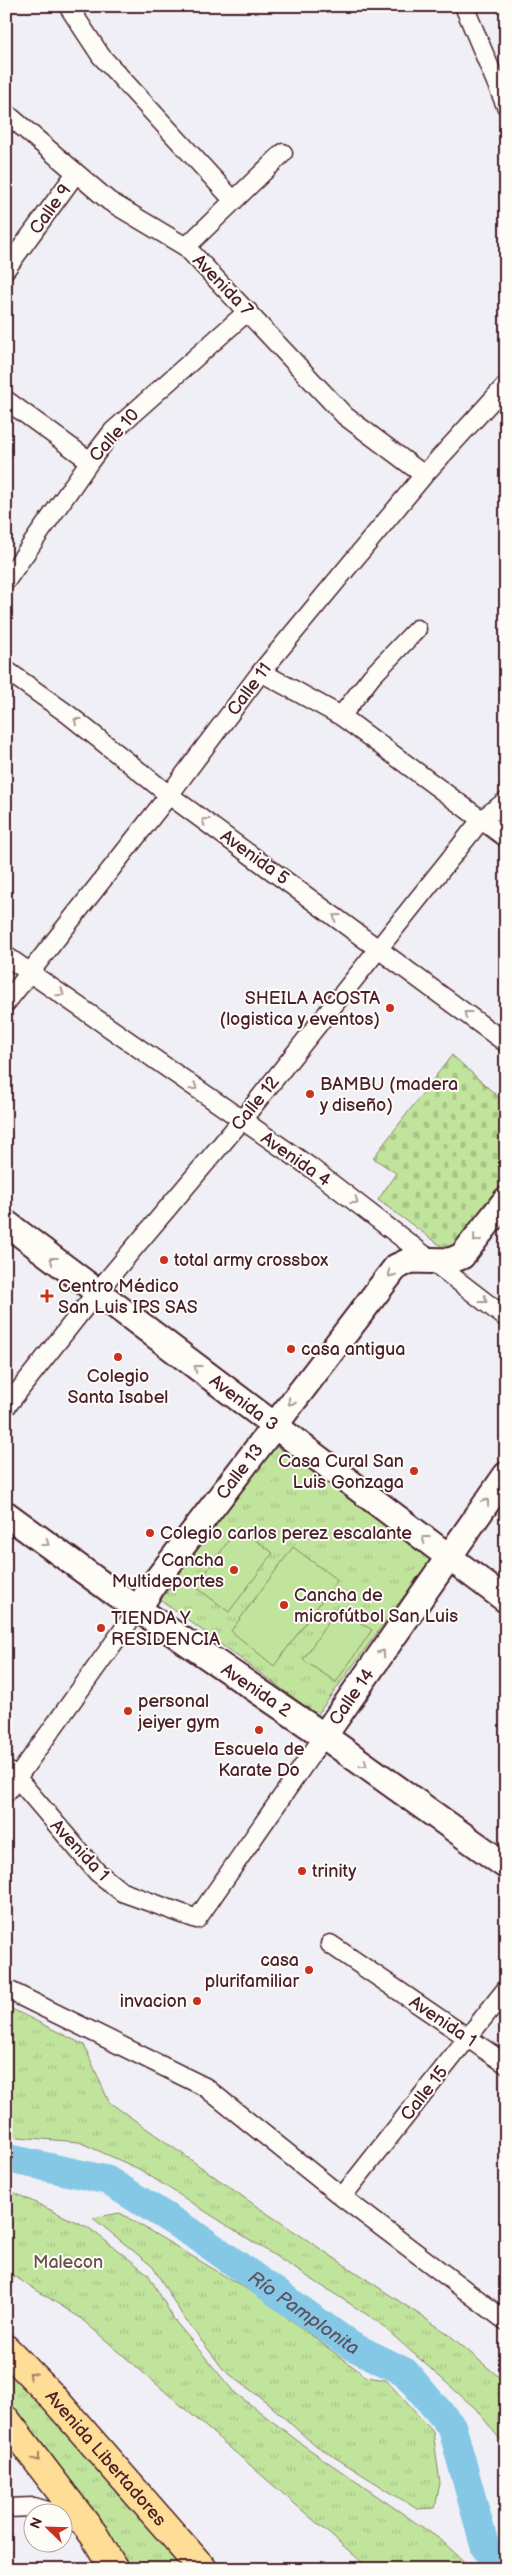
<svg xmlns="http://www.w3.org/2000/svg" width="512" height="2575" viewBox="0 0 512 2575" font-family="'Balsamiq Sans',sans-serif">
<defs>
<pattern id="grass-tufts" width="24" height="20" patternUnits="userSpaceOnUse" patternTransform="scale(1.25)"><rect width="24" height="20" fill="#c1e49d"/><path d="M3 7l-1-3M5 7V3M7 7l1-3M15 17l-1-3M17 17v-4M19 17l1-3" fill="none" stroke="#a7c387"/></pattern>
<pattern id="cemetery-stones" width="16" height="16" patternUnits="userSpaceOnUse" patternTransform="scale(1.25)"><rect width="16" height="16" fill="#c1e49d"/><path d="M2 7V4a2 2 0 0 1 4 0v3zM10 15v-3a2 2 0 0 1 4 0v3z" fill="#a7c387"/></pattern>
</defs>
<rect width="100%" height="100%" fill="#efeff5"/>
<filter id="ink" filterUnits="userSpaceOnUse"><feTurbulence type="fractalNoise" baseFrequency=".02" numOctaves="2"/><feDisplacementMap in="SourceGraphic" scale="10" xChannelSelector="R" yChannelSelector="G"/><feConvolveMatrix kernelMatrix="1 2 1 2 8 2 1 2 1" color-interpolation-filters="sRGB"/></filter>
<g filter="url(#ink)">
<!-- grass -->
<path fill="url(#grass-tufts)" stroke="#868264" d="M274 1444 431 1559 317 1715 161 1600Z
M6 2006 84 2045 109 2102 256 2206 447 2333 506 2383V2447L476 2409 377 2321 139 2169 79 2142 6 2136Z
M6 2189 89 2228 148 2274 175 2321 234 2392 303 2445 441 2540 472 2569H370L79 2317 6 2271Z
M120 2213 260 2297 367 2377 386 2380 433 2432 440 2483 435 2508 417 2509 312 2443 269 2404 224 2370 184 2318 153 2267 93 2218Z
M6 2354 198 2569H122L6 2416Z"/>
<!-- cemetery -->
<path fill="url(#cemetery-stones)" stroke="#868264" d="M452 1055 506 1104V1184L451 1253 378 1200 396 1173 373 1158Z"/>
<!-- garden -->
<path fill="#c1e49d" stroke="#868264" d="M238 1527 273 1553 229 1612 196 1587Z
M293 1547 337 1580 274 1666 231 1631Z
M337 1608 372 1630 336 1682 303 1660Z"/>
<g fill="none" stroke-linecap="round" stroke-linejoin="round">
<!-- river -->
<path stroke="#85c8e6" stroke-width="29" id="s1" d="M6 2158 107 2180 198 2237 352 2346 405 2372 452 2427 485 2547 503 2569"/>
<!-- street casing -->
<g stroke="#4a1f2b" stroke-width="21">
<path id="street" d="M68 6 101 56 234 201
M464 6 506 106
M6 113 109 201 186 247 345 416 424 475
M186 247 283 153
M6 269 76 173
M6 400 90 461
M6 581 90 461 113 431 248 311
M6 670 69 715 169 795 506 1043
M261 672 341 716 506 838
M341 716 372 676 417 629
M6 956 310 1167 506 1318
M6 1003 169 795 261 672 424 475 505 386
M6 1407 96 1293 242 1120 481 820 506 801
M6 1770 17 1778 97 1872 122 1892 197 1919 324 1736
M6 1793 138 1609
M330 1944 506 2064
M6 1989 205 2087 342 2197 506 2321
M342 2197 506 1989
M6 2508 34 2507 51 2512"/>
</g>
<!-- secondary casing -->
<g stroke="#4a1f2b" stroke-width="29">
<g id="secondary">
<path id="s2" d="M6 1223 506 1600"/>
<path id="s3" d="M6 1514 110 1590 324 1736 506 1866"/>
<path id="s4" d="M138 1609 155 1582 396 1267 411 1260 450 1261 462 1256 506 1200"/>
<path id="s5" d="M324 1736 506 1475"/>
</g>
</g>
<!-- primary casing -->
<g stroke="#4a1f2b" stroke-width="31">
<g id="primary">
<path id="s6" d="M6 2349 50 2394 203 2569"/>
<path d="M6 2420 94 2535 114 2569"/>
</g>
</g>
<!-- street -->
<use href="#street" stroke="#fdfcf7" stroke-width="18"/>
<!-- secondary -->
<use href="#secondary" stroke="#fdfcf7" stroke-width="25"/>
<!-- primary -->
<use href="#primary" stroke="#fedd96" stroke-width="28"/>
</g>
<!-- one-way arrows -->
<defs><path id="oneway-chevron" d="M-2-3.5L2.5 0L-2 3.5" fill="none" stroke-width="1.6" stroke-linecap="round" stroke-linejoin="round" transform="scale(1.25)"/></defs>
<g stroke="#ac999b">
<use href="#oneway-chevron" transform="translate(77 721) rotate(-142)"/>
<use href="#oneway-chevron" transform="translate(205 821) rotate(-144)"/>
<use href="#oneway-chevron" transform="translate(336 917) rotate(-144)"/>
<use href="#oneway-chevron" transform="translate(61 993) rotate(35)"/>
<use href="#oneway-chevron" transform="translate(467 1014) rotate(-143)"/>
<use href="#oneway-chevron" transform="translate(194 1087) rotate(35)"/>
<use href="#oneway-chevron" transform="translate(355 1201) rotate(37)"/>
<use href="#oneway-chevron" transform="translate(476 1239) rotate(128)"/>
<use href="#oneway-chevron" transform="translate(53 1260) rotate(-142)"/>
<use href="#oneway-chevron" transform="translate(391 1274) rotate(128)"/>
<use href="#oneway-chevron" transform="translate(484 1300) rotate(38)"/>
<use href="#oneway-chevron" transform="translate(197 1368) rotate(-143)"/>
<use href="#oneway-chevron" transform="translate(291 1402) rotate(128)"/>
<use href="#oneway-chevron" transform="translate(486 1502) rotate(-55)"/>
<use href="#oneway-chevron" transform="translate(425 1539) rotate(-143)"/>
<use href="#oneway-chevron" transform="translate(46 1543) rotate(36)"/>
<use href="#oneway-chevron" transform="translate(382 1653) rotate(-55)"/>
<use href="#oneway-chevron" transform="translate(364 1764) rotate(36)"/>
</g>
<g stroke="#a47e60">
<use href="#oneway-chevron" transform="translate(32 2375) rotate(-135)"/>
<use href="#oneway-chevron" transform="translate(37 2458) rotate(53)"/>
</g>
</g>
<!-- markers -->
<g fill="#c8321e" stroke="#fdfcf7" stroke-width="2">
<circle cx="390" cy="1008" r="5"/>
<circle cx="310" cy="1094" r="5"/>
<circle cx="164" cy="1260" r="5"/>
<path d="M44.5 1288.5h5v5h5v5h-5v5h-5v-5h-5v-5h5z"/>
<circle cx="291" cy="1349" r="5"/>
<circle cx="118" cy="1357" r="5"/>
<circle cx="414" cy="1471" r="5"/>
<circle cx="150" cy="1533" r="5"/>
<circle cx="234" cy="1570" r="5"/>
<circle cx="284" cy="1605" r="5"/>
<circle cx="101" cy="1628" r="5"/>
<circle cx="128" cy="1711" r="5"/>
<circle cx="259" cy="1730" r="5"/>
<circle cx="302" cy="1871" r="5"/>
<circle cx="309" cy="1970" r="5"/>
<circle cx="197" cy="2001" r="5"/>
</g>
<g text-anchor="middle" stroke-width="4" stroke-linejoin="round" paint-order="stroke">
<!-- street labels -->
<g font-size="18" fill="#4a1f2b" stroke="#fdfcf7">
<text transform="translate(50 209) rotate(-54)" y="6">Calle 9</text>
<text transform="translate(223 285) rotate(46)" y="6">Avenida 7</text>
<text transform="translate(114 435) rotate(-48)" y="6">Calle 10</text>
<text transform="translate(249 689) rotate(-53)" y="6">Calle 11</text>
<text transform="translate(255 857) rotate(36)" y="6">Avenida 5</text>
<text transform="translate(255 1103) rotate(-51)" y="6">Calle 12</text>
<text transform="translate(296 1159) rotate(35)" y="6">Avenida 4</text>
<text dy="6" stroke="none"><textPath href="#s2" startOffset="298">Avenida 3</textPath></text>
<text dy="6" stroke="none"><textPath href="#s4" startOffset="171">Calle 13</textPath></text>
<text dy="6" stroke="none"><textPath href="#s3" startOffset="306">Avenida 2</textPath></text>
<text dy="6" stroke="none"><textPath href="#s5" startOffset="48">Calle 14</textPath></text>
<text transform="translate(80 1850) rotate(47)" y="6">Avenida 1</text>
<text transform="translate(443 2021) rotate(34)" y="6">Avenida 1</text>
<text transform="translate(424 2093) rotate(-52)" y="6">Calle 15</text>
<text dy="6" stroke="none"><textPath href="#s6" startOffset="148">Avenida Libertadores</textPath></text>
</g>
<!-- poi labels -->
<g font-size="18" fill="#4a1f2b" stroke="#fdfcf7" text-anchor="start">
<text x="380" y="1004" text-anchor="end">SHEILA ACOSTA<tspan x="380" dy="21">(logistica y eventos)</tspan></text>
<text x="320" y="1090">BAMBU (madera<tspan x="320" dy="21">y diseño)</tspan></text>
<text x="174" y="1266">total army crossbox</text>
<text x="58" y="1292">Centro Médico<tspan x="58" dy="21">San Luis IPS SAS</tspan></text>
<text x="301" y="1355">casa antigua</text>
<text x="118" y="1382" text-anchor="middle">Colegio<tspan x="118" dy="21">Santa Isabel</tspan></text>
<text x="404" y="1467" text-anchor="end">Casa Cural San<tspan x="404" dy="21">Luis Gonzaga</tspan></text>
<text x="160" y="1539">Colegio carlos perez escalante</text>
<text x="224" y="1566" text-anchor="end">Cancha<tspan x="224" dy="21">Multideportes</tspan></text>
<text x="294" y="1601">Cancha de<tspan x="294" dy="21">microfútbol San Luis</tspan></text>
<text x="111" y="1624">TIENDA Y<tspan x="111" dy="21">RESIDENCIA</tspan></text>
<text x="138" y="1707">personal<tspan x="138" dy="21">jeiyer gym</tspan></text>
<text x="259" y="1755" text-anchor="middle">Escuela de<tspan x="259" dy="21">Karate Do</tspan></text>
<text x="312" y="1877">trinity</text>
<text x="299" y="1966" text-anchor="end">casa<tspan x="299" dy="21">plurifamiliar</tspan></text>
<text x="187" y="2007" text-anchor="end">invacion</text>
</g>
<!-- park labels -->
<g font-size="18" fill="#685048" stroke="#fdfcf7">
<text x="68" y="2268">Malecon</text>
</g>
<!-- water labels -->
<g font-size="19" font-style="italic" fill="#5c5263" stroke="#fdfcf7">
<text dy="7" stroke="none"><textPath href="#s1" startOffset="341">Río Pamplonita</textPath></text>
</g>
</g>
<!-- margin -->
<rect width="512" height="2575" fill="none" stroke="#fdfcf7" stroke-width="25"/>
<rect x="12" y="12" width="487" height="2550" fill="none" stroke="#4a1f2b" stroke-width="2" filter="url(#ink)"/>
<!-- north arrow -->
<g transform="translate(48 2528) rotate(293)"><circle r="24" fill="#fdfcf7" stroke="#b5a4a5"/>
<path d="M0-4L9 19L0 12L-9 19Z" fill="#c8321e"/>
<text y="-8" font-size="14" font-weight="bold" text-anchor="middle" fill="#4a1f2b">N</text>
</g>
</svg>
